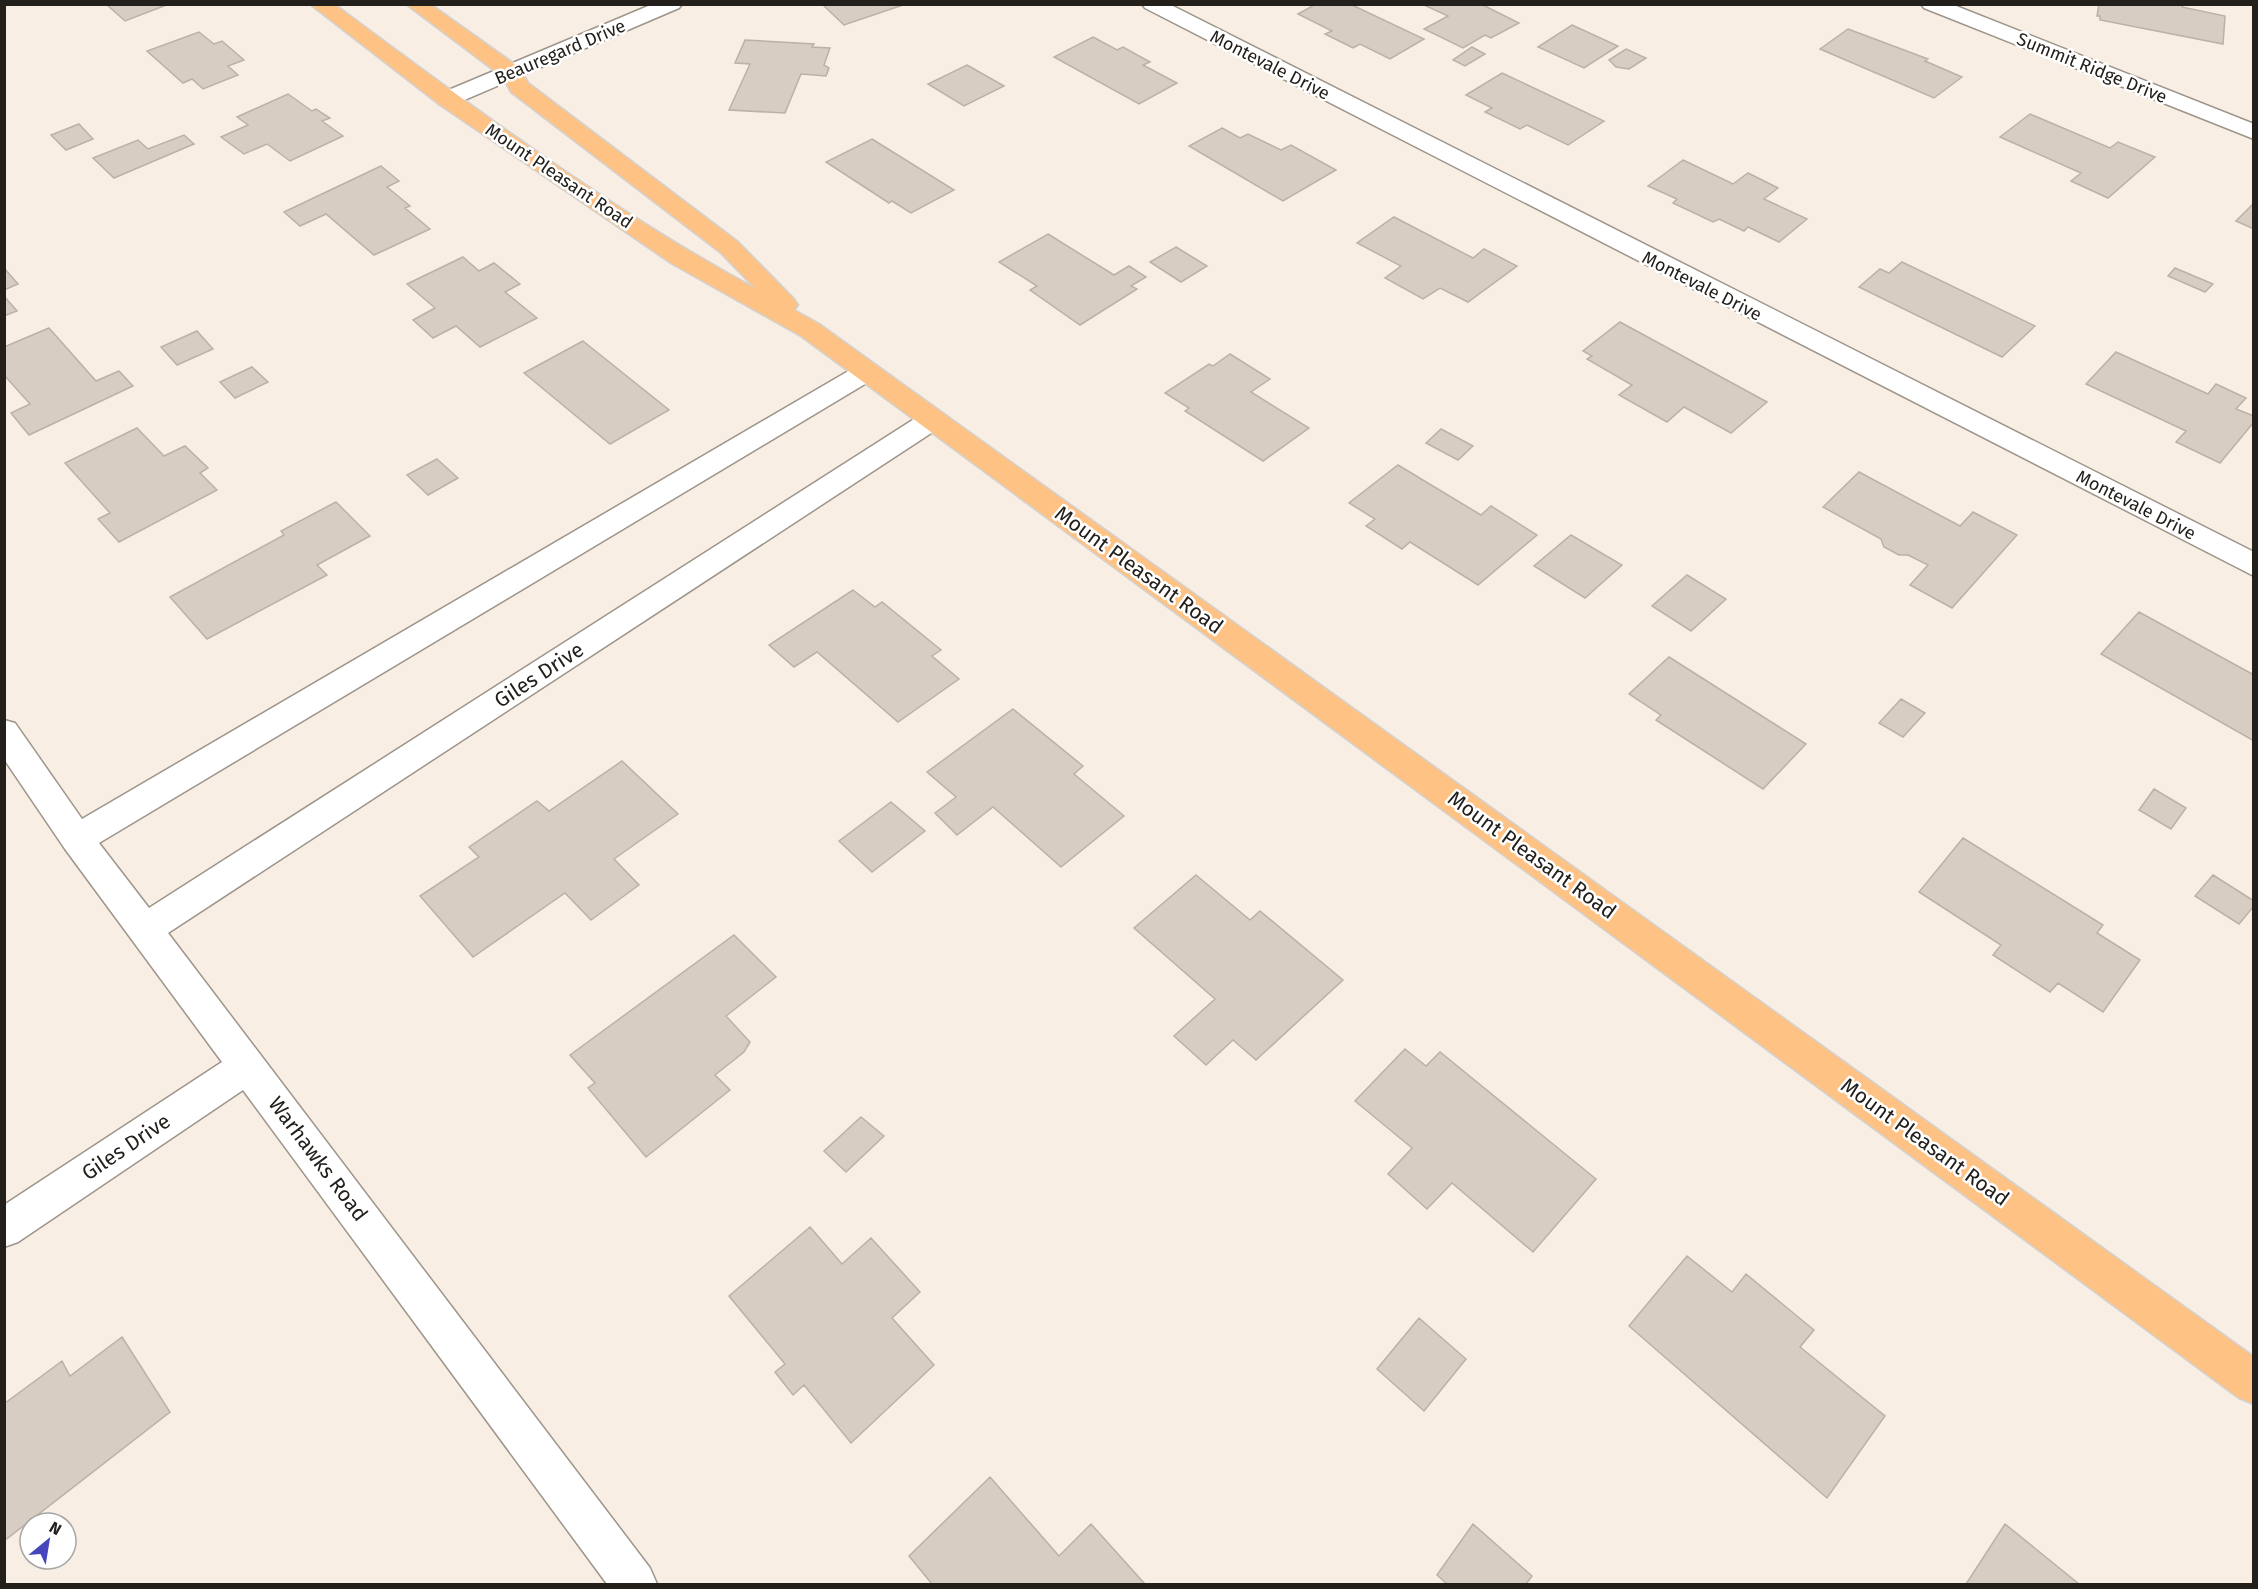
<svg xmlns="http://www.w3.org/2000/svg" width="2258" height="1589" viewBox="0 0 2258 1589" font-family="'Fira Sans',sans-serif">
<rect width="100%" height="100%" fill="#f9eee4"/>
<!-- building -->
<path fill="#d7cdc3" stroke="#bbb1a7" stroke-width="1.5" d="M106 4H169L125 21Z
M822 4H906L844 25Z
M1316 4H1350L1424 39 1390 59 1360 44 1353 48 1325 34 1332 31 1298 14Z
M1429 4H1481L1519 23 1491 38 1485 35 1463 48 1424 29 1448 16 1426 6Z
M2099 4H2182V7L2225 16 2223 44 2100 20V16H2097Z
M1572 25 1618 46 1584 68 1538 47Z
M1848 29 1928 59 1925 61 1962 77 1934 98 1820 49Z
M199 32 214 44 222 41 244 60 228 66 238 75 203 89 192 79 183 83 147 51Z
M1093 37 1117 50 1123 47 1150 62 1143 65 1177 83 1139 104 1054 57Z
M745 40 814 44 812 47 830 48 824 65 829 68 826 76 801 74 785 113 729 110 750 64 735 63Z
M1472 47 1485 54 1465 66 1453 60Z
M1626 49 1646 58 1629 69 1616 67 1609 60Z
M967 65 1004 86 964 106 928 84Z
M1502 73 1604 121 1568 145 1527 125 1520 129 1485 112 1492 108 1466 95Z
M288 94 312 111 316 109 330 118 322 121 343 136 290 161 267 144 244 154 221 137 248 125 237 117Z
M2030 114 2110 148 2118 142 2155 157 2108 198 2071 181 2081 173 2000 137Z
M79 124 93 139 66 150 51 135Z
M1222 128 1240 138 1248 134 1281 150 1291 145 1336 170 1283 201 1189 146Z
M184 135 194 144 114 178 93 158 138 140 148 149Z
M872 139 954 190 911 213 892 201 889 203 826 162Z
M1683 160 1733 184 1748 173 1778 188 1764 199 1807 219 1779 242 1748 227 1744 231 1719 219 1713 222 1673 203 1677 199 1648 186Z
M381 166 399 181 387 187 410 206 405 208 430 229 374 255 326 214 300 226 284 212Z
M2254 203V229L2236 221Z
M1394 217 1473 258 1484 249 1517 266 1468 302 1440 288 1423 299 1385 278 1401 266 1357 243Z
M1048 234 1114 275 1129 266 1146 277 1131 286 1137 289 1080 325 1030 290 1037 286 999 262Z
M1176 247 1207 266 1181 282 1150 262Z
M463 257 479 271 494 263 520 284 505 292 537 318 480 347 456 326 433 338 413 320 435 308 407 284Z
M1902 262 2035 326 2002 357 1859 287 1880 269 1889 273Z
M4 268 18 284 4 290Z
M2175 268 2213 284 2205 292 2168 276Z
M4 296 17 311 4 316Z
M1620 322 1767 402 1731 433 1684 407 1667 422 1619 395 1632 385 1587 359 1592 356 1583 351Z
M49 328 96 381 119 371 133 386 29 435 11 413 30 404 4 375V347Z
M197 331 213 349 177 365 161 347Z
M583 341 669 410 610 444 524 373Z
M2116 352 2208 394 2216 384 2246 398 2236 409 2254 416V422L2220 463 2176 442 2186 431 2086 384Z
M1230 354 1270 379 1251 392 1309 428 1263 461 1185 411 1189 408 1165 393 1209 364 1213 366Z
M252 367 268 382 235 398 220 382Z
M137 428 164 456 185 446 208 468 200 473 217 490 119 542 98 519 110 513 65 463Z
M1441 429 1473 446 1458 460 1426 443Z
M437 459 458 478 428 495 407 475Z
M1398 465 1481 515 1491 506 1537 535 1478 585 1410 542 1402 549 1366 526 1375 519 1349 503Z
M1859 472 1960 526 1973 512 2017 535 1952 608 1910 585 1928 565 1908 555H1899L1884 547 1881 539 1823 507Z
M336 502 370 536 317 565 327 575 207 639 170 597 284 535 281 531Z
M1571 535 1622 565 1585 598 1534 566Z
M1687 575 1726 599 1691 631 1652 606Z
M853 590 875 607 882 602 941 650 932 656 959 679 898 722 817 652 794 667 769 645Z
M2139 612 2254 675V741L2101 654Z
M1669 657 1806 744 1763 789 1656 720 1661 715 1629 694Z
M1901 699 1925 713 1903 737 1879 723Z
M1013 709 1083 766 1074 774 1124 816 1061 867 993 807 957 835 935 813 956 797 927 772Z
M622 761 678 814 614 859 639 885 591 920 565 893 473 957 420 896 479 857 469 847 537 801 549 811Z
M2154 789 2186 808 2171 829 2139 810Z
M891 802 925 831 872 872 839 841Z
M1963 838 2103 925 2097 933 2140 960 2103 1012 2058 983 2050 992 1993 955 2001 945 1919 892Z
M1196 875 1250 920 1260 911 1343 980 1256 1060 1233 1040 1206 1065 1174 1036 1215 999 1134 928Z
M2213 875 2254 901V906L2239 924 2195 896Z
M734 935 776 977 726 1016 750 1042 744 1052 715 1075 730 1090 646 1157 588 1088 595 1083 570 1055Z
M1405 1049 1426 1066 1440 1052 1596 1179 1533 1252 1452 1183 1427 1209 1388 1174 1412 1148 1355 1101Z
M861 1117 884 1136 846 1172 824 1151Z
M810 1227 842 1264 871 1238 920 1292 892 1318 934 1365 851 1443 804 1385 793 1395 775 1372 785 1364 729 1296Z
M1687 1256 1732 1292 1746 1274 1814 1330 1800 1347 1885 1416 1827 1498 1629 1326Z
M1419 1318 1466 1359 1424 1411 1377 1369Z
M122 1337 170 1412 4 1541V1404L62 1361 70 1376Z
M990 1477 1059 1556 1091 1524 1145 1584H932L909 1556Z
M1473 1524 1532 1576 1526 1584H1447L1437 1575Z
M2005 1524 2079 1584H1966Z"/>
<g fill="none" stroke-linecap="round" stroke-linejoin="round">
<!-- street casing -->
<g stroke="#9d948a" stroke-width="3">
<path id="street" d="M653 4H682L679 8 455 104H439L436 99 439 94Z
M1142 4H1169L2254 552V576L1145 8Z
M1921 4H1951L2254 124V139L1924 8Z
M866 363 875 366 879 372 875 378 99 843 149 908 922 414 932 411 942 414 946 420 942 426 168 933 650 1568 657 1584H607L243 1090 18 1242 4 1247V1205L222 1062 65 849 4 759V720L15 723 82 819 857 366Z"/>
</g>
<!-- highway casing -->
<g stroke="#d3d2d2" stroke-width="3">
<path id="highway" d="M310 4H334C470 105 607 208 756 289L720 252 511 92 503 77 406 4H430L520 68 528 83 738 242 794 299 798 305 794 310 819 324 2254 1357V1404L2239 1398 801 336 671 263 439 104Z"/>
</g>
<!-- street -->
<use href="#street" fill="#fff" fill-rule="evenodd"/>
<!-- highway -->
<use href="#highway" fill="#fdc284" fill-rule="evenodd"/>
</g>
<g text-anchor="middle" stroke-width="5" stroke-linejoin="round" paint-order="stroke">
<!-- far-street labels -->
<g font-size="18" fill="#23201c" stroke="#fff">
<text transform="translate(560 52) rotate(-23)" y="6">Beauregard Drive</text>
<text transform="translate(1270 65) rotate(27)" y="6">Montevale Drive</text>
<text transform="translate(2092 68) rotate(22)" y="6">Summit Ridge Drive</text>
<text transform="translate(559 176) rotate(34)" y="6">Mount Pleasant Road</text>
<text transform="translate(1702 286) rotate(27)" y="6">Montevale Drive</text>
<text transform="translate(2136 505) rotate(27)" y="6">Montevale Drive</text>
</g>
<!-- street labels -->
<g font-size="21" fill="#23201c" stroke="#fff">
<text transform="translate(1139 570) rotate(36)" y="7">Mount Pleasant Road</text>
<text transform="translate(539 675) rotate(-33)" y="7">Giles Drive</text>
<text transform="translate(1532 855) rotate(36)" y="7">Mount Pleasant Road</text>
<text transform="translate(1925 1142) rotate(36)" y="7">Mount Pleasant Road</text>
<text transform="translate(126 1147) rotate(-34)" y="7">Giles Drive</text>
<text transform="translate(318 1159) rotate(53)" y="7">Warhawks Road</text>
</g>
</g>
<!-- border -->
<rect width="2258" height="1589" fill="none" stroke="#23201c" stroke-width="12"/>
<!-- north arrow -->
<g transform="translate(48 1541) rotate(30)"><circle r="28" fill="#ffffff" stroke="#a7a6a4" stroke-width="1.5"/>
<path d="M0-4.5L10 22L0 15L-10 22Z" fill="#4746bc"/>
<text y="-9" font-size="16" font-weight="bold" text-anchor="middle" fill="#23201c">N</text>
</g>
</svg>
